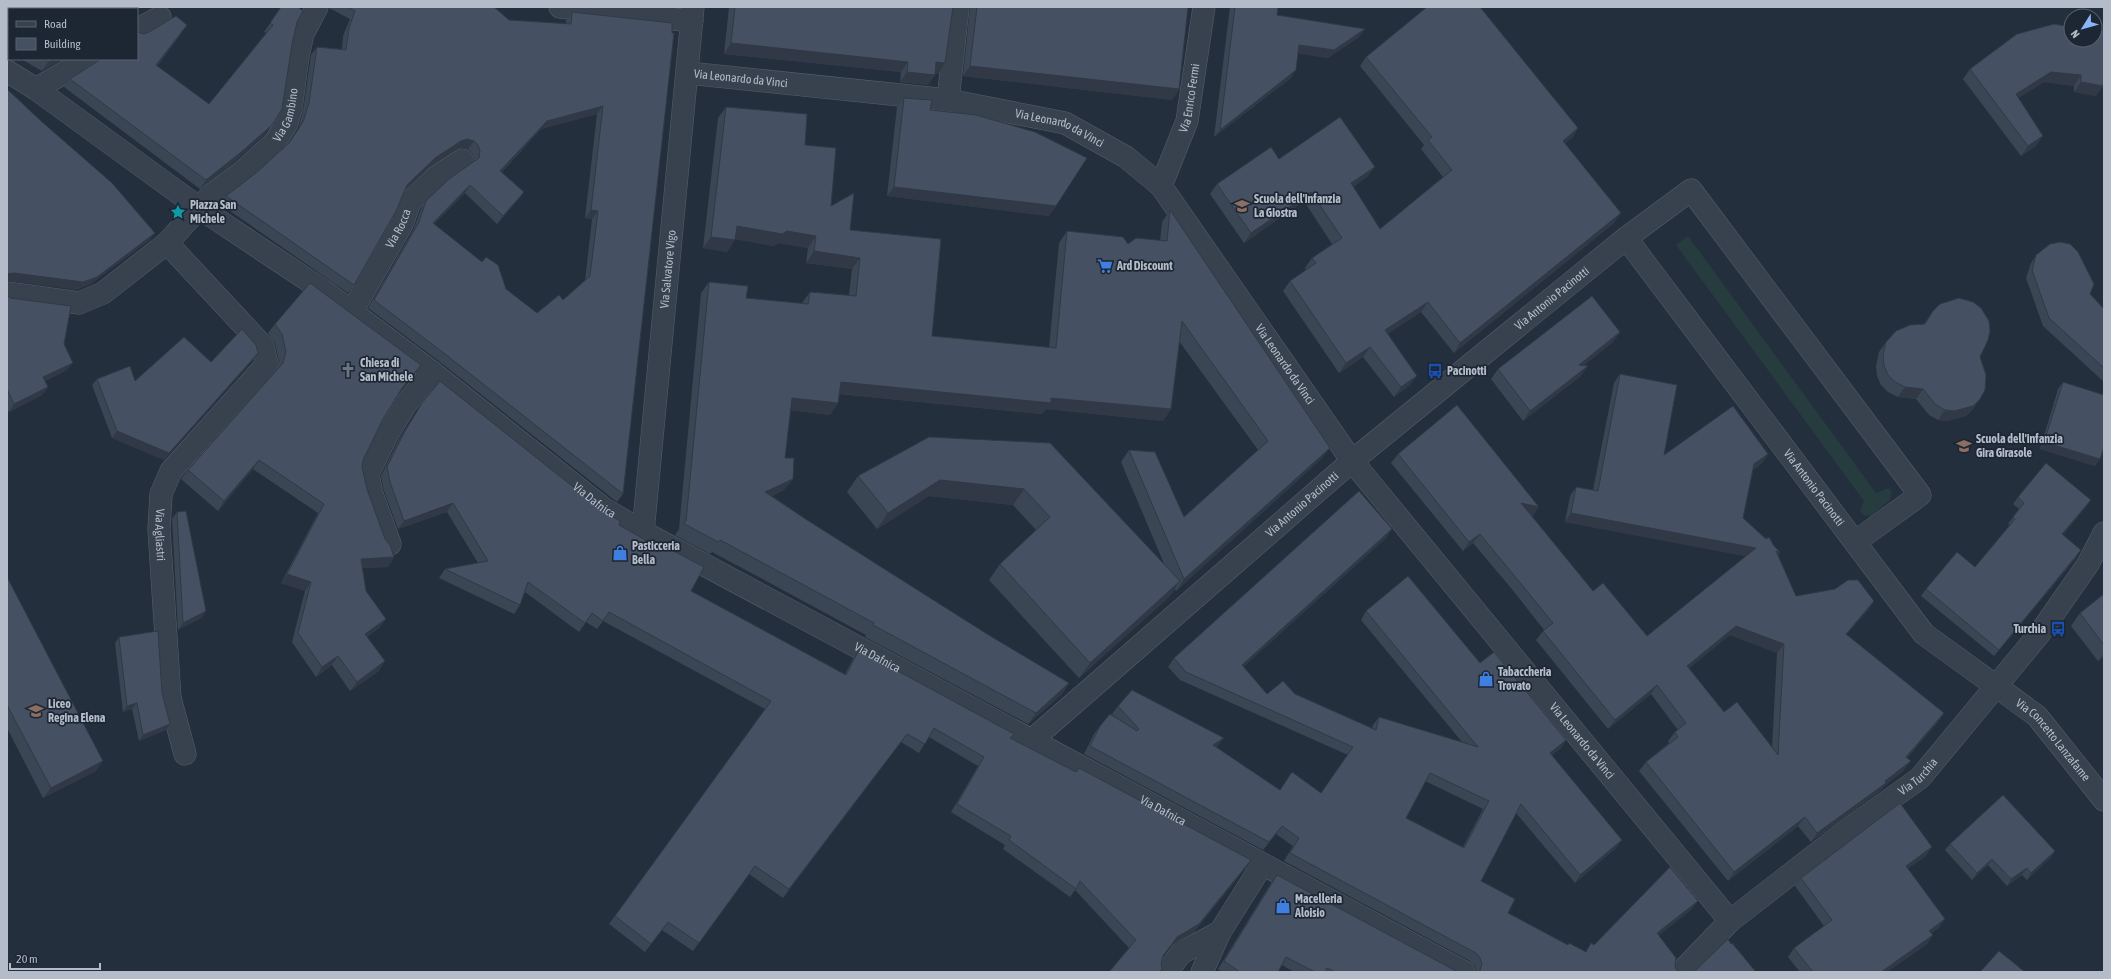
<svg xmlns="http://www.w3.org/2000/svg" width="2111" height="979" viewBox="0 0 2111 979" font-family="'Asap Condensed',sans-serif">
<rect width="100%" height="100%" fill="#242f3e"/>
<!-- garden -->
<path fill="#263c3f" d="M1688 236 1876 493 1888 488 1892 491 1890 500 1871 516H1865L1860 511 1864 501 1676 245Z"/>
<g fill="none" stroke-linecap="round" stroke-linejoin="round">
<!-- minor casing -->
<g stroke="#565f6c" stroke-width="23">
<g id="minor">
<path d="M560 7 692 21"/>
<path d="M137 30 160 17"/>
<path id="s1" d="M7 71 36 89 198 207 324 291 432 372 603 508 643 532 1464 972"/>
<path id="s2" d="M688 73 948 100 1065 123 1126 157 1161 186 1352 461 1730 921"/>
<path d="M36 89 88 59"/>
<path d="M948 100 958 7"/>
<path id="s3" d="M1161 186 1187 121 1204 7"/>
<path d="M1626 238 1691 190 1920 495 1855 542"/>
<path id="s4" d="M167 243 263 346 267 364 171 471 161 494 159 530 170 698 185 754"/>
<path id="s5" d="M7 293 79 303 103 293 167 243 211 195 242 172 275 142 287 123 291 109 298 56 303 34 317 7"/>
<path id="s6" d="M351 313 402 224 410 202 436 177 462 160"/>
<path id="s7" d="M643 532 693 7"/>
<path d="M390 544 372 494 368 474 387 435 406 404 432 372"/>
<path id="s8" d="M1033 739 1352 461 1626 238 1924 634 2037 716 2104 800"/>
<path d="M1167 972 1181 953 1220 932"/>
<path d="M1202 972 1220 932 1262 865"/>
<path id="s9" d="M1681 972 1730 921 1846 831 1920 778 2040 633 2088 564 2104 533"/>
</g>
</g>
<!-- minor -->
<use href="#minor" stroke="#38414e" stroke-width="22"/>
</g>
<!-- wall -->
<path fill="#3b4654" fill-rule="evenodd" d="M7 7 9 9V53L7 51Z
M281 7 297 22 265 134 234 162 200 189 64 87 70 79 100 59H137L144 34H181L157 66 209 104 266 33 264 32Z
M329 7H494L509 20 566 24V20L572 12 672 23 623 494 617 502 440 362 368 308 413 230 421 209 426 201 474 161V159L472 153 468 149 462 148 456 149 429 167 405 190 354 285 348 293 220 204 226 196 256 173 288 144 298 130 303 111 311 55 317 47 342 49 343 36 350 19 329 8ZM597 114 585 218 592 219 585 281 563 300 537 313 506 289 434 224 465 193 497 224 518 200 524 192 502 172 541 129Z
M729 7H953L945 63 938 74 935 73V75L928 85 900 82 901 72 724 54Z
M970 7H1188L1179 89 1172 100 963 76Z
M1230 7H1278L1277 15 1365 29 1359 37 1328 58 1298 53 1291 78 1214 137Z
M2017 34 2103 86 2096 96 2074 92V86L2044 82 2018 98 2036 146 2021 156 1963 79 1970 69Z
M1366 57 1578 128 1572 138 1565 143 1614 223 1454 353 1421 312 1388 333 1410 385 1394 397 1363 357 1339 373 1283 291 1290 281 1306 270 1305 268 1312 258 1332 244 1304 201 1244 243 1210 194 1217 184 1279 159 1375 167 1368 176 1353 187 1380 229 1443 177 1421 149 1424 145 1360 66Z
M21 59H63L42 71Z
M904 98 930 110 1056 206 1049 216 887 196 897 107Z
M726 107 805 145 831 206 932 336 1049 348 1059 243 1067 231 1128 244 1160 241 1162 222 1170 210 1330 448 1321 459 1176 591 1175 589 1169 597 1079 678 989 580 1000 564 1036 530 1013 505 929 496 877 529 847 492 858 476 929 437 1165 566 1121 462 1129 450 1184 517 1258 450 1179 341 1171 409 1163 421 1046 409 1042 414 839 394 838 403 830 415 790 410 785 458 784 490 772 496 807 520 987 634 1069 683 1061 695 1028 724 865 637 866 635 768 582 712 552 710 554 675 535 679 529 701 293 709 282 746 298 802 303 810 292 849 295 852 269 806 263 808 248 779 243 774 246 735 239 727 252 703 248 718 118Z
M2036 255 2090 294 2104 309V382L2043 326 2026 278 2031 263Z
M7 295 64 344 67 370 45 381 48 387 42 395 9 412 7 408Z
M1933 311 1980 357V399L1973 409 1966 416 1947 421 1938 420 1929 415 1916 399 1898 397 1888 392 1881 385 1877 376 1876 366 1879 352 1886 342 1924 324Z
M275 324 421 365 414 374 399 393 383 419 363 460 362 467 367 489 385 539 394 557 388 567 362 568 366 591 386 619 379 628 367 637 379 671 350 691 332 665 316 677 292 642 305 591 281 583 318 513 253 469 218 511 181 479 188 470 277 369 279 361 275 343 268 333Z
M1620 332 1613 342 1583 366 1581 376 1523 421 1491 379 1498 369Z
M258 353 253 360 164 460 112 438 92 385 97 379 135 381 211 362Z
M1620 374 1664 455 1768 454 1762 463 1753 470 1743 518 1780 552 1778 556 1796 596 1874 601 1868 610 1846 635 1944 713 1938 722 1907 758 1904 770 1883 787 1879 792 1811 842 1798 826 1728 881 1639 771 1646 762 1669 743 1668 741 1675 732 1678 730 1651 694 1608 729 1536 640 1543 631 1544 630 1511 588 1473 543 1463 551 1391 463 1398 454 1533 516 1531 515 1593 591 1647 636 1746 556 1565 522 1570 496 1576 487 1593 490 1614 383ZM1730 635 1777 653 1772 748 1724 712 1689 668Z
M2063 382 2100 459 2095 466 2040 449 2058 389Z
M422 403 619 525 691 591 845 674 853 659 859 650 1014 734 1011 739 1076 772 1079 768 1251 860 1245 869 1194 932 1171 946 1129 948 1075 890 1070 897 1003 849 1005 845 951 812 978 766 929 737 919 753 901 742 783 898 749 874 693 951 662 930 645 952 609 924 765 709 603 621 597 629 586 622 579 632 525 592 520 605 514 614 439 578 445 569 478 563 447 512 398 529 384 491 381 476 398 441Z
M2018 497 2086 507 2063 535 2077 557 1994 656 1921 596 1926 589 1975 567 2010 525 2008 524 2019 509 2013 504Z
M177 512 206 611 201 618 178 630 172 519Z
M1387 537 1243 667 1267 694H1295L1372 729 1373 725 1379 717 1462 742 1361 620 1366 611 1480 663 1566 740 1561 748 1552 755 1616 848 1575 883 1516 813 1481 881 1508 913 1568 945 1585 952 1591 943 1594 945 1692 909 1659 935 1678 972H1476L1475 966 1470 961 1284 861 1293 846 1276 834 1263 850 1084 754 1094 734 1100 726 1114 716 1112 714 1118 706 1218 746 1216 747 1280 790 1321 793 1348 755 1180 680 1168 667 1174 658ZM1425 781 1483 809 1463 847 1406 818Z
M7 577 96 771 43 798 7 728Z
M2104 594V657L2098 661 2071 626 2080 613Z
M119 637 162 693 166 730 139 741 132 709 123 712 115 643Z
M1950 844 2055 851 2051 857 2027 880 2022 875 2007 886 1988 865 1972 880 1945 850Z
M1926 856 1908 868 1939 928 1931 933 1933 935 1927 944 1887 972H1800L1788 957 1794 948 1824 926 1795 886 1801 878Z
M1277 875 1458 972H1294L1282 965 1278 972H1222L1218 969 1271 883Z"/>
<!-- shaded-wall -->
<path fill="#303945" d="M187 25 181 34 150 74 156 65Z
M1365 29 1359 37 1328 58 1294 53 1299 45Z
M731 43 908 62 901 72 724 54Z
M54 59H63L42 71 48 62Z
M936 62 945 63 938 74 929 73Z
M970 66 1179 89 1172 100 963 76Z
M1296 70 1291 78 1214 137 1220 130Z
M907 72 935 75 928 85 900 82Z
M2051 72 2081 75 2074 86 2044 82 2009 104 2016 94Z
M2081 82 2103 86 2096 96 2074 92Z
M603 106 597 114 541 129 495 179 500 171 547 121Z
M272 125 265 134 234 162 200 189 206 180Z
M1578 128 1572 138 1556 150 1563 141Z
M2043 136 2036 146 2021 156 2028 146Z
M467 139 474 141 468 149 462 148 456 149 429 167 401 193 407 185 435 158 461 141Z
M1375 167 1368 176 1344 193 1351 183Z
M470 185 465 193 427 231 433 223Z
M894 187 1056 206 1049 216 887 196Z
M524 192 518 200 497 224 503 216Z
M1311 192 1304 201 1244 243 1251 233Z
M591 210 598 211 592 219 585 218Z
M1621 213 1614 223 1454 353 1460 343Z
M737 226 787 231 816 236 808 248 779 243 774 246 729 238Z
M155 233 150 240 91 284 77 290 7 281V274Z
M711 237 735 240 727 252 703 248Z
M814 251 860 258 852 269 806 263Z
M1428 302 1421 312 1379 340 1385 330Z
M1620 332 1613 342 1572 375 1579 365Z
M1370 347 1363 357 1339 373 1346 363Z
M258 353 253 360 164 460 112 438 117 431Z
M73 363 67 370 37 385 43 377Z
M421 365 414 374 395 397 402 388Z
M1588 366 1581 376 1523 421 1530 411Z
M1417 376 1410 385 1394 397 1401 387Z
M841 382 1051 398 1171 409 1163 421 1046 409 1042 414 832 393Z
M48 387 42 395 9 412 14 404Z
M1905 387 1923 389 1916 399 1898 397Z
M792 398 838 403 830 415 784 409Z
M1980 399 1973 409 1966 416 1947 421 1938 420 1945 410Z
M2044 442 2100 459 2095 466 2040 449Z
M1330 448 1321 459 1176 591 1184 579Z
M1768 454 1762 463 1748 473 1754 464Z
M259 460 253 469 218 511 224 501Z
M793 479 784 490 757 503 765 492Z
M940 480 1024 489 1013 505 929 496 877 529 888 513Z
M2091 500 2086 507 2058 541 2062 534Z
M453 503 447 512 398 529 404 521Z
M1521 503 1539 507 1533 516 1514 512Z
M1571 513 1756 548 1749 557 1565 522Z
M1392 529 1387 537 1236 673 1242 665Z
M1480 534 1473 543 1463 551 1469 542Z
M2081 550 2077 557 1994 656 1999 650Z
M1776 551 1780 552 1774 561Z
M394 557 388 567 355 568 361 559Z
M287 574 311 582 305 591 281 583Z
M1180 581 1169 597 1079 678 1090 663Z
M1874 601 1868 610 1839 643 1846 634Z
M206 611 201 618 178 630 183 623Z
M386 619 379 628 359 643 365 634Z
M1736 626 1784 644 1777 653 1730 635 1681 675 1687 666Z
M2104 653V657L2098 661Z
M338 656 332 665 316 677 322 667Z
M385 661 379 671 350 691 357 682Z
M1069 683 1061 695 1028 724 1036 713Z
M1657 685 1651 694 1608 729 1615 720Z
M137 703 132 709 123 712 127 706Z
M1944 713 1938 722 1900 766 1906 757Z
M170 724 166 730 139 741 143 735Z
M907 734 901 742 783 898 789 889Z
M1224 738 1218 746 1208 753 1213 745Z
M1566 740 1561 748 1545 761 1550 753Z
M103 761 96 771 43 798 51 788Z
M1911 761 1904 770 1883 787 1879 792 1811 842 1817 833Z
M1805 817 1798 826 1728 881 1734 872Z
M1622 840 1616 848 1575 883 1580 875Z
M1932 847 1926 856 1900 874 1906 866Z
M2055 851 2051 857 2027 880 2031 873Z
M1992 859 1988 865 1972 880 1977 873Z
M1251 860 1245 869 1194 932 1171 946 1177 937Z
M2027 868 2022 875 2007 886 2011 879Z
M1698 901 1692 909 1652 941 1657 933Z
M1945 919 1939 928 1923 939 1929 931Z
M1933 935 1927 944 1887 972H1881Z"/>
<!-- building -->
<path fill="#455162" stroke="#303945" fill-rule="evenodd" d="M7 7H115L116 9H9V40L7 39Z
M281 7H298L303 11 297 22 292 44 282 109 272 125 240 153 206 180 70 79 101 59H137V32L144 34 149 32 176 16 187 25 156 65 209 104 273 25 270 23Z
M348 7H494L509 20 571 24 572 12 672 23V33H674L623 494 445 354 374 300 419 222 426 201 449 179 479 158 480 151 478 145 474 141 467 139 461 141 435 158 407 185 396 211 354 285 226 196 256 173 289 143 303 122 309 103 317 47 346 50 349 28 355 11ZM603 106 591 210 598 211 590 276 563 300 559 295 537 313 506 289 498 265 486 257 482 262 433 223 470 185 503 216 524 192 500 171 547 121Z
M735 7H953L945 63 936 62 935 75 907 72 908 62 731 43Z
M977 7H1188L1179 89 970 66Z
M1235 7H1278L1277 15 1365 29 1334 50 1299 45 1296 70 1220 130Z
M1427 7H1480L1578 128 1563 141 1621 213 1460 343 1428 302 1385 330 1417 376 1401 387 1370 347 1346 363 1290 281 1316 263 1312 258 1342 238 1311 192 1251 233 1217 184 1271 147 1279 159 1340 117 1375 167 1351 183 1380 229 1452 170 1428 140 1432 137 1366 57Z
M2054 24 2071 27V40H2095V30L2104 31V76L2103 86 2081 82V75L2051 72 2016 94 2043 136 2028 146 1970 69 2017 34Z
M43 59H54L48 62Z
M7 89 41 121 112 183 155 233 97 277 83 282 14 273 7 274Z
M904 98 932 100 930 110 976 115 1035 132 1087 158 1056 206 894 187Z
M726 107 807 114 805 145 836 148 831 206 854 193 850 230 941 239 932 336 1056 348 1067 231 1123 237 1128 244 1136 238 1167 241 1170 210 1330 448 1184 579 1129 450 1155 452 1184 517 1268 441 1182 321 1171 409 1051 398V403L841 382 838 403 792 398 785 458H794L793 479 765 492 807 520 987 634 1069 683 1036 713 873 625 874 623 776 570 720 540 718 542 683 523 686 521 709 282 748 286 746 298 808 304 810 292 856 296 860 258 814 251 816 236 787 231 782 234 737 226 735 240 711 237Z
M2060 242 2070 244 2078 252 2094 284 2090 294 2104 309V368L2049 318 2032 270 2036 255 2050 244Z
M310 283 421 365 402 388 383 419 363 460 362 467 367 489 385 539 390 545 394 557 361 559 366 591 386 619 365 634 385 661 357 682 338 656 322 667 298 633 311 582 287 574 324 504 259 460 224 501 188 470 283 363 286 352 282 334 275 324Z
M7 295 10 298 71 306 64 344 73 363 43 377 48 387 14 404 7 389Z
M1592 296 1620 332 1579 365 1588 366 1530 411 1498 369Z
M1959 298 1973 302 1981 308 1989 321 1990 331 1988 340 1980 357 1986 375 1985 390 1980 399 1973 406 1954 411 1945 410 1936 405 1923 389 1905 387 1895 382 1888 375 1884 366 1883 356 1886 342 1896 331 1910 325 1925 324 1933 311 1940 304Z
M242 329 256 345 258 353 169 453 117 431 97 379 130 366 135 381 184 337 211 362Z
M1620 374 1677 385 1664 455 1733 406 1768 454 1754 464 1743 518 1766 539 1769 537 1774 546 1780 552 1776 551 1796 596 1835 589 1848 580H1858L1874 601 1846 634 1944 713 1906 757 1911 761 1885 781 1886 783 1817 833 1805 817 1734 872 1646 762 1678 737 1675 732 1686 723 1657 685 1615 720 1543 631 1553 623 1517 579 1480 534 1469 542 1398 454 1457 405 1539 507 1521 503 1593 591 1603 583 1647 636 1756 548 1571 513 1576 487 1598 491ZM1736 626 1784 644 1778 755 1737 702 1724 712 1687 666Z
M440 381 601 509 620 521 619 525 649 542 653 540 704 567 691 591 846 675 859 650 1014 734 1010 738 1076 772 1079 768 1251 860 1199 924 1177 937 1163 956 1161 963 1162 969 1159 972H1109L1136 940 1080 881 1076 889 1009 840 1011 836 957 804 984 757 934 728 925 744 907 734 789 889 755 866 699 943 668 922 651 944 615 916 771 701 609 612 603 621 592 613 585 623 528 582 520 605 445 569 488 561 453 503 404 521 390 482 387 467 404 433 422 403Z
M2063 382 2104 395V447L2100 459 2044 442Z
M929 437 1050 443 1180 581 1090 663 1000 564 1050 517 1024 489 940 480 888 513 858 476Z
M2046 463 2091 500 2062 534 2081 550 1999 650 1926 589 1957 552 1975 567 2015 519 2013 517 2024 503 2018 497Z
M1359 491 1392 529 1242 665 1267 694 1283 681 1295 694 1376 730 1379 717 1478 747 1366 611 1408 576 1480 663 1494 652 1566 740 1550 753 1622 840 1580 875 1521 804 1481 881 1515 899 1508 913 1568 945 1569 943 1586 952 1591 943 1594 945 1670 867 1698 901 1657 933 1676 958 1675 967 1678 972H1479L1480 970 1482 964 1480 958 1476 953 1290 853 1299 838 1282 826 1269 842 1090 746 1100 726 1110 714 1137 731 1139 729 1118 706 1132 690 1224 738 1213 745 1280 790 1292 772 1321 793 1353 747 1186 672 1174 658ZM1430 773 1489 801 1464 848 1406 818Z
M186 511 206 611 183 623 177 512Z
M7 577 103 761 51 788 7 705Z
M2104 594V645L2080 613Z
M158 631 162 693 170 724 143 735 137 703 127 706 119 637Z
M2003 795 2055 851 2031 873 2027 868 2011 879 1992 859 1977 873 1950 844Z
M1900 803 1932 847 1906 866 1945 919 1929 931 1933 935 1881 972H1813L1794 948 1832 920 1801 878Z
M1277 875 1458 972H1335L1327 968 1325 972H1315L1286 957 1278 972H1240L1224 961Z
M1728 939 1731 944 1732 943 1756 972H1694Z
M1999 951 2025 972H1980Z"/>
<!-- icons -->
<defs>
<g id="school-bare" transform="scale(1.2)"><path d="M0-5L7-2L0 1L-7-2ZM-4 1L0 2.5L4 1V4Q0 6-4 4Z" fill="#8d6e63" stroke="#1d2633" stroke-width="2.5" paint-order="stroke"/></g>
<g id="sight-bare" transform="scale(1.2)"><path d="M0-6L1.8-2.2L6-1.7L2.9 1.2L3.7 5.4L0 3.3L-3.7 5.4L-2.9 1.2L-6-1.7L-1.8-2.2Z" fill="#0f9aa8" stroke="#1d2633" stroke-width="2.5" paint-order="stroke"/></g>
<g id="supermarket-bare" transform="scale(1.2)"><path d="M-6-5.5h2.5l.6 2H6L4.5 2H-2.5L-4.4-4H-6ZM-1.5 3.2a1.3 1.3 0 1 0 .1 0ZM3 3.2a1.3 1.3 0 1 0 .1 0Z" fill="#3f7fe0" stroke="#1d2633" stroke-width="2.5" paint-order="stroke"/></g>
<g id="church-bare" transform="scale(1.2)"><path d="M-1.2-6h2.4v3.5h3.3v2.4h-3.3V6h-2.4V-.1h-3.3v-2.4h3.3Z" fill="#6b7280" stroke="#1d2633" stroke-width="2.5" paint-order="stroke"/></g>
<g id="bus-bare" transform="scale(1.2)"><path d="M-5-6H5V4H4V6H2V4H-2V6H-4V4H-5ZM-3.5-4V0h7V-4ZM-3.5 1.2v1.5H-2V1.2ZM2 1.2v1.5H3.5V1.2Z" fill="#1a4fb4" stroke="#1d2633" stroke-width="2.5" paint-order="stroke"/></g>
<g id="shop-bare" transform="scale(1.2)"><path d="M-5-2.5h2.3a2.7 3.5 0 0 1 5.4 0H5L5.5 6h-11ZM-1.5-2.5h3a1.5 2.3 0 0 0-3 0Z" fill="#3f7fe0" stroke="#1d2633" stroke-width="2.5" paint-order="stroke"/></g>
</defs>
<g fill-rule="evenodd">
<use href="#school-bare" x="1242" y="206"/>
<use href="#sight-bare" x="178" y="212"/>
<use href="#supermarket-bare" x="1105" y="266"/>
<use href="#church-bare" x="348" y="370"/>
<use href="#bus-bare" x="1435" y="371"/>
<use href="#school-bare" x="1964" y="446"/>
<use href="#shop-bare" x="620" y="553"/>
<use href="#bus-bare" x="2058" y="629"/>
<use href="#shop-bare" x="1486" y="679"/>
<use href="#school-bare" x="36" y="711"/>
<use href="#shop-bare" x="1283" y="906"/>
</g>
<g text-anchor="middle" stroke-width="3.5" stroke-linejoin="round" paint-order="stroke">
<!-- street labels -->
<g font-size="12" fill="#b4bcc9" stroke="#1d2633">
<text dy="4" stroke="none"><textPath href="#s2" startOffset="53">Via Leonardo da Vinci</textPath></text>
<text dy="4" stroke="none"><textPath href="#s3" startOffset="93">Via Enrico Fermi</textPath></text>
<text dy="4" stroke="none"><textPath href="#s5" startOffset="358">Via Gambino</textPath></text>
<text dy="4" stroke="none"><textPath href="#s2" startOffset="377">Via Leonardo da Vinci</textPath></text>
<text dy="4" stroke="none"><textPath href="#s6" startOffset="97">Via Rocca</textPath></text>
<text dy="4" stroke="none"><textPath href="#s7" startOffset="264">Via Salvatore Vigo</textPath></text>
<text dy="4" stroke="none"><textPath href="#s8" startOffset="681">Via Antonio Pacinotti</textPath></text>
<text dy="4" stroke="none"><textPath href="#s2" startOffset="713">Via Leonardo da Vinci</textPath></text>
<text dy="4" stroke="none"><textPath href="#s8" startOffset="1089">Via Antonio Pacinotti</textPath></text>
<text dy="4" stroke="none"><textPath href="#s1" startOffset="728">Via Dafnica</textPath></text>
<text dy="4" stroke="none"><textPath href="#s8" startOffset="357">Via Antonio Pacinotti</textPath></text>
<text dy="4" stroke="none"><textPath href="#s4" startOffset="369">Via Agliastri</textPath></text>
<text dy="4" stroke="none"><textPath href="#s1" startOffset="1052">Via Dafnica</textPath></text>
<text dy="4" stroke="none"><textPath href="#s2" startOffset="1193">Via Leonardo da Vinci</textPath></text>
<text dy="4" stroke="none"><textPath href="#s8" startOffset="1440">Via Concetto Lanzafame</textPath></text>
<text dy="4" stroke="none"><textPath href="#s9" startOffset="308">Via Turchia</textPath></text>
<text dy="4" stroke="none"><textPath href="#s1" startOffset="1376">Via Dafnica</textPath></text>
</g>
<!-- poi labels -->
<g font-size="12" font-weight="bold" fill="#b4bcc9" stroke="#1d2633" text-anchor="start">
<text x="1254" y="203">Scuola dell'infanzia<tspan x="1254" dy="14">La Giostra</tspan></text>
<text x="190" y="209">Piazza San<tspan x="190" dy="14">Michele</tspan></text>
<text x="1117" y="270">Ard Discount</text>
<text x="360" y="367">Chiesa di<tspan x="360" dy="14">San Michele</tspan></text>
<text x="1447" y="375">Pacinotti</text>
<text x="1976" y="443">Scuola dell'infanzia<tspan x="1976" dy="14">Gira Girasole</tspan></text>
<text x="632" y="550">Pasticceria<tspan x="632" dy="14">Bella</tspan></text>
<text x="2046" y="633" text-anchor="end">Turchia</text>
<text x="1498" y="676">Tabaccheria<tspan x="1498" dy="14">Trovato</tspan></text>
<text x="48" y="708">Liceo<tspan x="48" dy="14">Regina Elena</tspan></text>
<text x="1295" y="903">Macelleria<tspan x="1295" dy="14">Aloisio</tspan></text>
</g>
</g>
<!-- border -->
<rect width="2111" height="979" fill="none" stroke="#b4bcc9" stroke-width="16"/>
<!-- legend -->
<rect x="8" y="8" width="130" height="52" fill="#1d2633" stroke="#59626f"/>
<rect x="16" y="21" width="20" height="6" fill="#38414e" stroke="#59626f"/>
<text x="44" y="28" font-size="12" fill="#b4bcc9">Road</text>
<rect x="16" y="38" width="20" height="12" fill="#455162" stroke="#59626f"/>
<text x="44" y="48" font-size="12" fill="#b4bcc9">Building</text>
<!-- north arrow -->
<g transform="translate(2083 28) rotate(233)"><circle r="19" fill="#1d2633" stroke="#59626f"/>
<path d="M0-3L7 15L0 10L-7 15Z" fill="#8ab4f8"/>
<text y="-6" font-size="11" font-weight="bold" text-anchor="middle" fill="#b4bcc9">N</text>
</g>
<!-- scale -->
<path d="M10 963v6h90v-6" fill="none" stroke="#b4bcc9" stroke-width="2"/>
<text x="16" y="963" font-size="12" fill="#b4bcc9" stroke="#1d2633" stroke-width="3" paint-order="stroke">20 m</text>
</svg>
